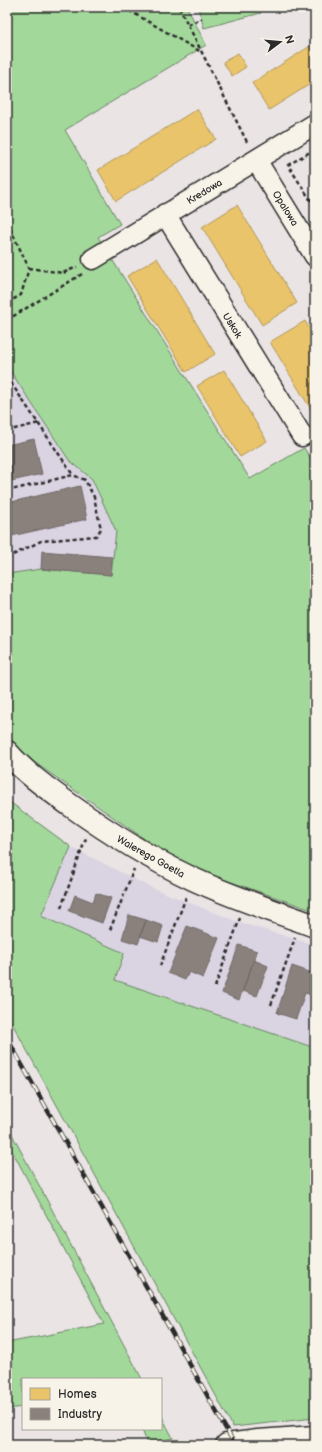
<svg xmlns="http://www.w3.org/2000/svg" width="322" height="1452" viewBox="0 0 322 1452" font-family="'Balsamiq Sans',sans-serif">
<rect width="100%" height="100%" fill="#eae4e5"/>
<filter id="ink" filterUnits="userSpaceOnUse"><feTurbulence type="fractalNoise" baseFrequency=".025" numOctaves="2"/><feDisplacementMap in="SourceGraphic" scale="8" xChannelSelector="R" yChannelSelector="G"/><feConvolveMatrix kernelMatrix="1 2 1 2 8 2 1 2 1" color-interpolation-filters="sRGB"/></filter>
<g filter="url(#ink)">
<!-- built -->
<path fill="#dad3e2" d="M7 366 69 460 92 479 116 531 111 575 41 569 7 574Z
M71 847 150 887 238 922 315 945V1048L115 980 41 916Z"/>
<!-- green -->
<path fill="#a3d89b" stroke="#678263" d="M7 7H187L206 45 65 130 120 224 98 237 250 479 304 448 315 465V911L182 865 18 751 7 736V574L41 569 111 575 116 531 92 479 69 460 7 366Z
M198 7H259L261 13 204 28Z
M7 800 71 847 41 916 124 953 115 980 315 1048V1418L233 1427 7 1014Z
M7 1125 142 1379H23V1407L7 1409V1343L104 1324 7 1141Z
M161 1415 173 1438 147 1444 142 1429H161Z"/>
<!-- homes -->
<path fill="#e9c46a" stroke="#b09657" d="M315 43V81L269 110 252 83Z
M238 53 246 67 232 76 223 62Z
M197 109 216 139 116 201 98 170Z
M237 205 297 303 262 325 202 227Z
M157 258 215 354 186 372 127 276Z
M305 321 315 338V416L270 342Z
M224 370 267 441 240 457 197 386Z"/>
<!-- industry -->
<path fill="#8a817c" stroke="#6e6764" d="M34 439 42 474 7 482V445Z
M80 486 87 519 7 537V503Z
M42 551 112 557 111 575 41 569Z
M96 893 111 898 102 923 69 911 75 895 93 902Z
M129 915 146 920 138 944 122 939Z
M146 920 163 926 158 942 140 936Z
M187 926 219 938 203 978 189 972 185 980 168 973Z
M239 945 257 951 239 1000 222 993Z
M254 960 268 966 257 996 243 991Z
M292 966 315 974V996L305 993 296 1019 277 1013Z"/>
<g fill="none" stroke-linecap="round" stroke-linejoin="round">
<!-- minor casing -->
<g stroke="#2b2b2b" stroke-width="23">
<path id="minor" d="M256 160 315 256
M165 214 302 436
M93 259 315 124"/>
</g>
<!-- tertiary casing -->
<g stroke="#2b2b2b" stroke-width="25">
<path id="tertiary" d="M7 752C25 773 48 789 70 805 109 833 149 858 193 879 232 897 274 911 315 926"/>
</g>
<!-- secondary casing -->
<g stroke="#2b2b2b" stroke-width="25">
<path id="secondary" d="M227 1445 258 1441 315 1437"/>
</g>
<!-- path -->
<path stroke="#2b2b2b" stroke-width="2.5" stroke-dasharray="4 3" stroke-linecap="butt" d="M123 7 201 52
M179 7 248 144
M188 25 202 18
M315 149 288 165 315 207
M313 204 315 195
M7 222 29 268 21 295 7 303
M29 268 63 273 77 267
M7 320 82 274
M7 377 73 475
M7 431 39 423
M7 491 73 475 85 480 94 497 101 529 96 536 41 541 7 558
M61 908 86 838
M110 930 134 869
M160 966 186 897
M215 987 240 918
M271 1005 295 938"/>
<!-- minor -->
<use href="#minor" stroke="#f7f3e8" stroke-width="20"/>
<!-- tertiary -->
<use href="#tertiary" stroke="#f7f3e8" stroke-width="22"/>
<!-- secondary -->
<use href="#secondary" stroke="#f7f3e8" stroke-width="22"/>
<!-- rail casing -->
<g stroke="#2b2b2b" stroke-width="4.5">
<path id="rail" d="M7 1038 235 1445"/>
</g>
<!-- rail -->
<use href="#rail" stroke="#f7f3e8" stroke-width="3" stroke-dasharray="9" stroke-linecap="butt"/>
</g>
</g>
<g text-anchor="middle" stroke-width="4" stroke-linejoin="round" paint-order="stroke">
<!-- street labels -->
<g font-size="10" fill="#2b2b2b" stroke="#f7f3e8">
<text transform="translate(204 191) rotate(-31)" y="4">Kredowa</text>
<text transform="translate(286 208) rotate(58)" y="4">Opalowa</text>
<text transform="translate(233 325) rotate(58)" y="4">Uskok</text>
<text transform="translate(151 856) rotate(29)" y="4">Walerego Goetla</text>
</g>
</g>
<!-- margin -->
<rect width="322" height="1452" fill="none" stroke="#f7f3e8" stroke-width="24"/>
<rect x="12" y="12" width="298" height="1428" fill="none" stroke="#2b2b2b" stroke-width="1.5" filter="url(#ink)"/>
<!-- legend -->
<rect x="22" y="1378" width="140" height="52" fill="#f7f3e8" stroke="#a5a39c"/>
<rect x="30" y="1388" width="20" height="12" fill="#e9c46a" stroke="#a5a39c"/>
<text x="58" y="1398" font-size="12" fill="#2b2b2b">Homes</text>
<rect x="30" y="1408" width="20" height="12" fill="#8a817c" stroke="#a5a39c"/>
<text x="58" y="1418" font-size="12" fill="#2b2b2b">Industry</text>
<!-- north arrow -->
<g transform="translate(280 42) rotate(74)" stroke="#f7f3e8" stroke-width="3" paint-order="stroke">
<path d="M0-3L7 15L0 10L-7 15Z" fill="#2b2b2b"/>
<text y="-6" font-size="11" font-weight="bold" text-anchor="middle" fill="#2b2b2b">N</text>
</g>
</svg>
